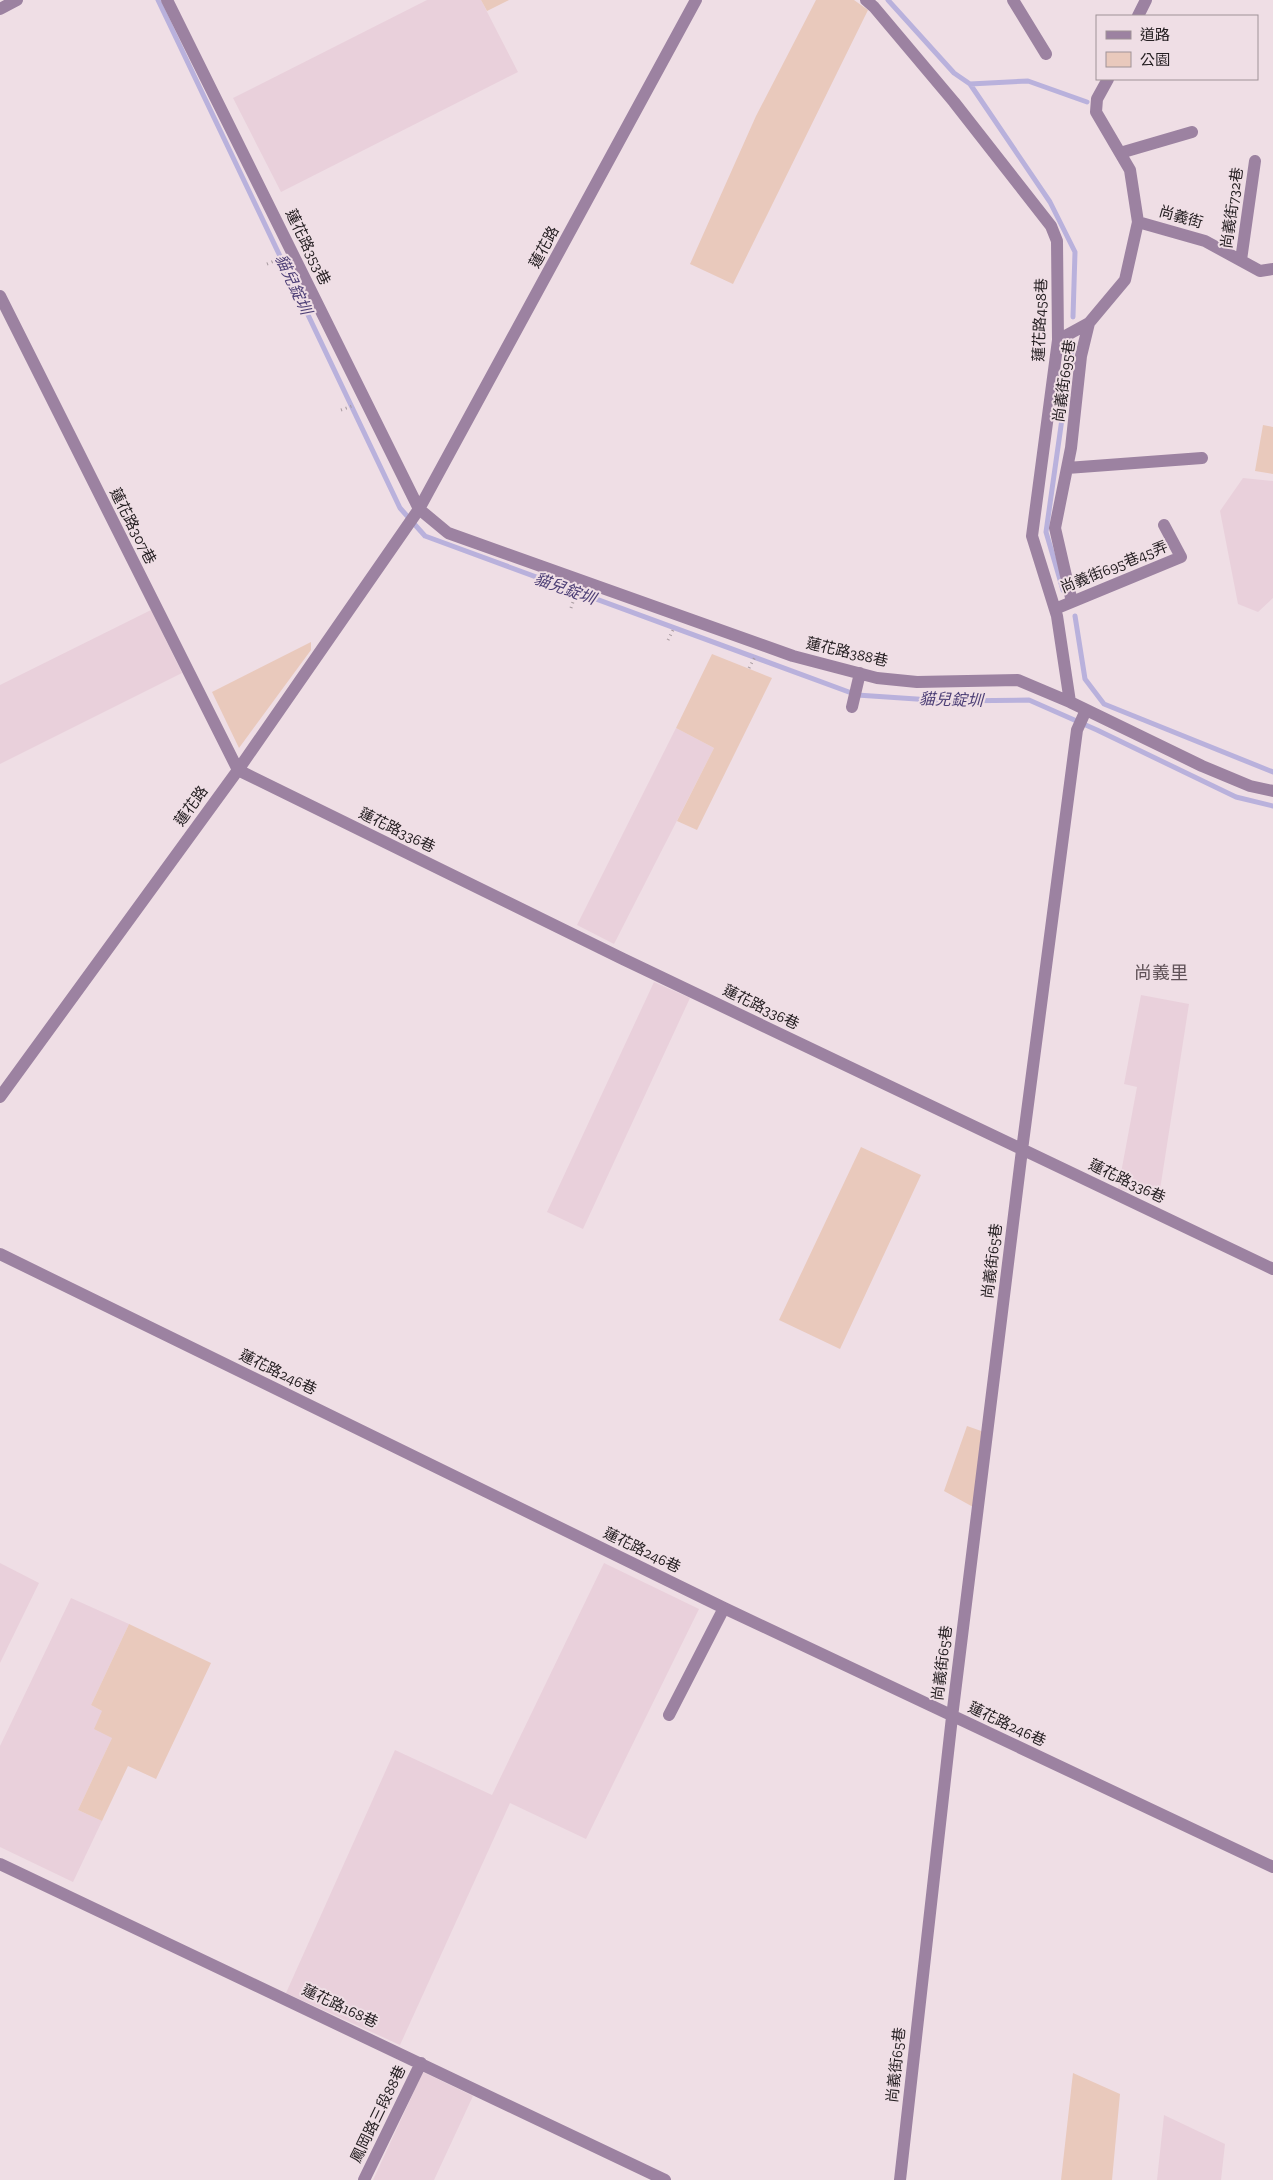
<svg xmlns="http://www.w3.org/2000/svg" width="1273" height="2180" viewBox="0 0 1273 2180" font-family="'Zilla Slab','Noto Sans TC',serif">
<rect width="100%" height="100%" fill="#efdee5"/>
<!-- built -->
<path fill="#e9d0db" d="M427 0H481L518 72 281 192 233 98Z
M1243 478 1273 481V598L1258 612 1238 604 1220 511Z
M151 610 182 673 0 764V685Z
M676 728 714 748 614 944 577 925Z
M654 982 690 998 583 1229 547 1212Z
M1141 995 1189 1004 1159 1196 1118 1189 1137 1087 1124 1084Z
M0 1563 39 1583 0 1663Z
M604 1563 699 1609 586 1839 510 1803 400 2045 286 1993 395 1750 492 1795Z
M71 1598 129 1624 91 1705 102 1711 112 1738 78 1810 102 1821 73 1882 0 1847V1746Z
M423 2072 473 2096 434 2180H373Z
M1164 2115 1225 2144 1221 2180H1157Z"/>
<!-- green -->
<path fill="#e9c9bc" d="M481 0H509L487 11Z
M816 0H854L868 10 733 284 690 264 756 116Z
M1263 425 1273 427V474L1255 471Z
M311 642V650L239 748 212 692Z
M712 654 772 678 697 830 677 821 714 748 676 728Z
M861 1147 921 1175 840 1349 779 1320Z
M967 1426 984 1432 975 1508 944 1491Z
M129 1624 211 1663 156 1779 128 1766 102 1821 78 1810 112 1738 94 1729 102 1711 91 1705Z
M1073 2073 1120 2094 1112 2180H1061Z"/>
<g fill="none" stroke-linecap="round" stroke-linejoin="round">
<!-- stream -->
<path stroke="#b9b1dc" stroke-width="5" d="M158 0 400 508 425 536 857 695 946 701 1029 700 1097 730 1236 797 1273 806
M888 0 954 73 970 84 1028 81 1087 102
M970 84 1050 202 1075 252 1073 317
M1063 590 1046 532 1072 348
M1075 616 1085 679 1104 704 1273 772"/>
<!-- path -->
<path stroke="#a89ba0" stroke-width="3" stroke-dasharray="1 4" stroke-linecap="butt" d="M267 264 281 258
M341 410 352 406
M571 608 576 593
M668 640 674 628
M749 668 755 657"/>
<!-- minor -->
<path stroke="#9c82a1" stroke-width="12" d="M167 0 419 509 448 533 793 656 877 678 917 682 1018 680 1070 702 1202 766 1250 786 1273 791
M866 0 874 7 954 102 1051 226 1057 241 1058 340 1032 536 1057 616 1070 702
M1013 0 1046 54
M0 9 17 0
M1138 16 1146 0
M1120 153 1192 132
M1138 222 1205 241 1260 271 1273 269
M1241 260 1255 161
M0 296 238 770 623 959 1273 1269
M1058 340 1089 323
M1067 468 1202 458
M1072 602 1055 528 1071 448 1081 356 1089 323 1125 280 1138 222 1130 170 1096 112 1097 99 1108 79
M1055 609 1181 557 1164 525
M852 707 860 673
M0 1097 238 770 419 509 696 0
M0 1254 724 1608 1273 1867
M669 1715 724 1608
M0 1864 665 2180
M364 2180 421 2063
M900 2180 952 1717 1022 1150 1077 730 1086 710"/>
</g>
<g text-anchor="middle" stroke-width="4" stroke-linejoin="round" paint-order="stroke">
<!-- street labels -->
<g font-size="15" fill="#262023" stroke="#efdee5">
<text transform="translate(1232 208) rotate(-82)" y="5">尚義街732巷</text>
<text transform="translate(1181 217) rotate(16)" y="5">尚義街</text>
<text transform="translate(308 247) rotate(64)" y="5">蓮花路353巷</text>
<text transform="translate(544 247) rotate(-62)" y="5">蓮花路</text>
<text transform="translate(1040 320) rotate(-88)" y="5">蓮花路458巷</text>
<text transform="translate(1064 381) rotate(-82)" y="5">尚義街695巷</text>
<text transform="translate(133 526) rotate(63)" y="5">蓮花路307巷</text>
<text transform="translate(1114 567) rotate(-22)" y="5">尚義街695巷45弄</text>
<text transform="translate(847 652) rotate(13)" y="5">蓮花路388巷</text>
<text transform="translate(191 806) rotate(-54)" y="5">蓮花路</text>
<text transform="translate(397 830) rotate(26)" y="5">蓮花路336巷</text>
<text transform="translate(761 1007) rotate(26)" y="5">蓮花路336巷</text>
<text transform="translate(1127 1181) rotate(25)" y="5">蓮花路336巷</text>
<text transform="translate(992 1261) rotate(-83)" y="5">尚義街65巷</text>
<text transform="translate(278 1372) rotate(26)" y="5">蓮花路246巷</text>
<text transform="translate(642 1550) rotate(26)" y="5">蓮花路246巷</text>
<text transform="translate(942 1663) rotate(-83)" y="5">尚義街65巷</text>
<text transform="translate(1007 1724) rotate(25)" y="5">蓮花路246巷</text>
<text transform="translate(340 2006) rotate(25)" y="5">蓮花路168巷</text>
<text transform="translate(896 2065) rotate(-84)" y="5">尚義街65巷</text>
<text transform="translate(378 2114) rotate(-64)" y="5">鳳岡路三段88巷</text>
</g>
<!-- water labels -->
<g font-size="16" font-style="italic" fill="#4d3f76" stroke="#efdee5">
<text transform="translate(294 284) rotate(65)" y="6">貓兒錠圳</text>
<text transform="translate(565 588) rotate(20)" y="6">貓兒錠圳</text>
<text transform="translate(951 699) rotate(2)" y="6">貓兒錠圳</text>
</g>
<!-- quarter labels -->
<g font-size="18" fill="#5f5157" stroke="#efdee5">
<text x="1161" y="979">尚義里</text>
</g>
</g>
<!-- legend -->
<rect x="1096" y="15" width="162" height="65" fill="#efdee5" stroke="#9f9297"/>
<rect x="1106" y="31" width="25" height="8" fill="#9c82a1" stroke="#9f9297"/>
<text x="1140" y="40" font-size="15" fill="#262023">道路</text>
<rect x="1106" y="52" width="25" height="15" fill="#e9c9bc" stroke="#9f9297"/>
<text x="1140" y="65" font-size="15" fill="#262023">公園</text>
</svg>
